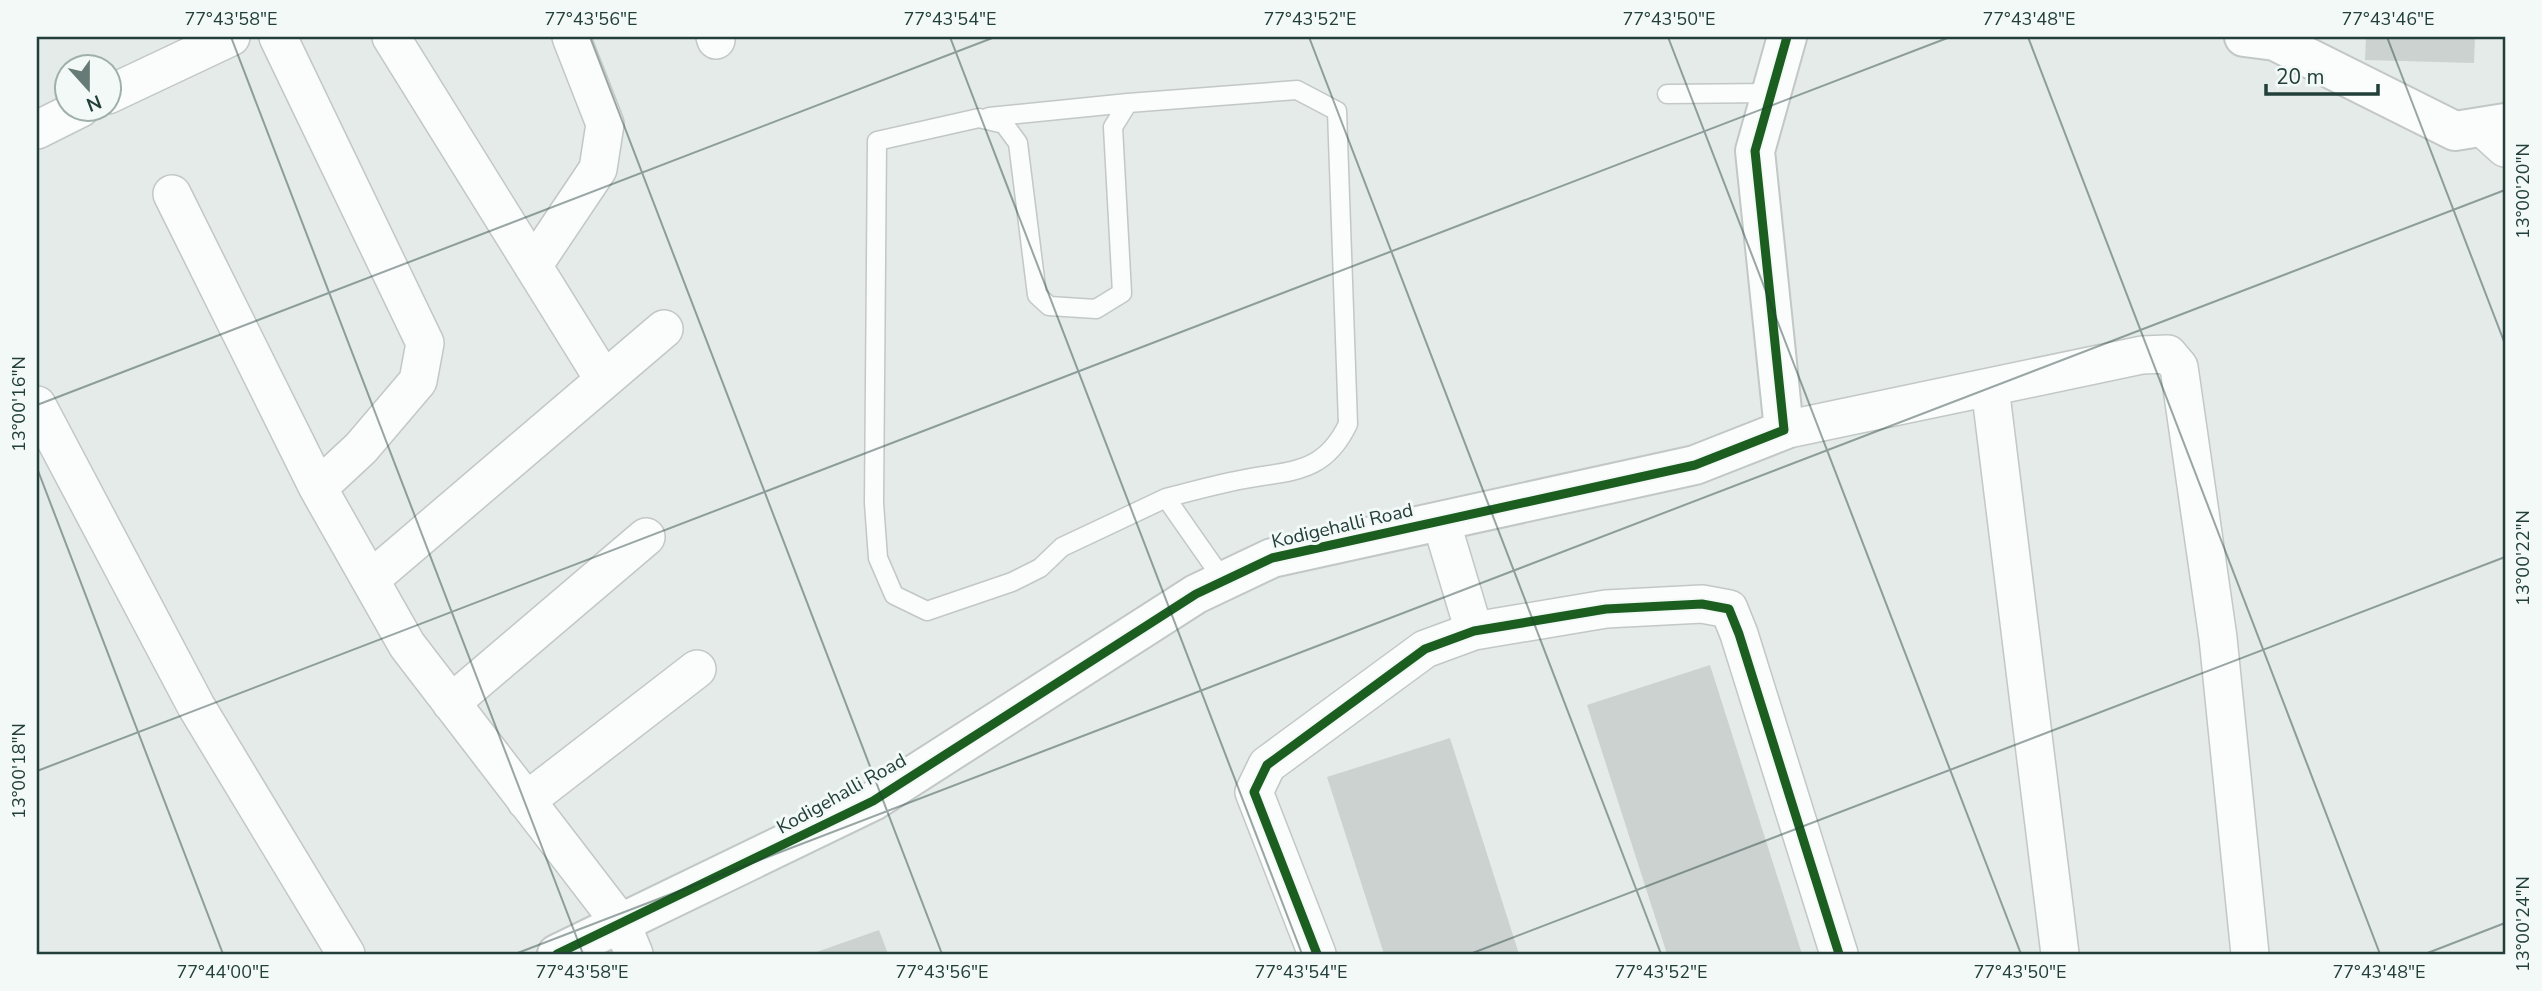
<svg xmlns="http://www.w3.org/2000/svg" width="2542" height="991" viewBox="0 0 2542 991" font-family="'Nunito Sans',sans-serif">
<rect width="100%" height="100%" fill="#e5ebe8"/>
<!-- building -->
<path fill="#ccd2d0" d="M2366 37H2475L2474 63 2365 60Z
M1710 665 1802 954H1667L1587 705Z
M1450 738 1519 954H1384L1327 777Z
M879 930 888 954H811Z"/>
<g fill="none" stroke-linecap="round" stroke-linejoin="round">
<!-- lane casing -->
<g stroke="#c2c8c5" stroke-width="21">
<path id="lane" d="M1667 94 1770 93
M989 117 1128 103
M1166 498C1192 491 1218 484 1245 479 1292 470 1324 474 1348 424L1337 111 1297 90 1128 103 1113 127 1122 293 1096 309 1049 306 1037 295 1018 143 1004 124 979 118 877 141 874 503 878 558 894 595 927 611 1012 582 1040 568 1062 547 1166 498 1224 581"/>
</g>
<!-- street casing -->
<g stroke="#c2c8c5" stroke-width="40">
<path id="street" d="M278 37 425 343 418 381 361 448 318 488
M391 37 604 380
M715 37 716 40
M108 95 231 37
M2482 127 2505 148
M37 130 81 108
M172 194 318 488 407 645 622 925 634 954
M533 266 598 169 605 124 571 37
M1990 387 2060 954
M37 405 196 706 346 954
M1784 430 2142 355 2168 354 2179 367 2218 638 2250 954
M1441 521 1474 631
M371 579 664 329
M451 703 646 537
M526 801 697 669
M1317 954 1254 792 1267 765 1425 649 1474 631 1606 609 1702 604 1729 609 1739 634 1839 954"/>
</g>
<!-- secondary casing -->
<g stroke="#c1c8c6" stroke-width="42">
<path id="secondary" d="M2244 37 2275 41 2455 131 2505 123
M557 954 873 801 1196 594 1272 558 1695 465 1784 430 1755 151 1787 37"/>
</g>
<!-- lane -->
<use href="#lane" stroke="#fbfcfc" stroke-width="18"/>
<!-- street -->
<use href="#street" stroke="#fbfcfc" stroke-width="37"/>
<!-- secondary -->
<use href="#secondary" stroke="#fbfcfc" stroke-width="38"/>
<!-- cycleway casing -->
<g stroke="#f3f9f7" stroke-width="13">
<path id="cycleway" d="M557 954 873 801 1196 594 1272 558 1695 465 1784 430 1755 151 1787 37
M1317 954 1254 792 1267 765 1425 649 1474 631 1606 609 1702 604 1729 609 1739 634 1839 954"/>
</g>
<!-- cycleway -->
<use href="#cycleway" stroke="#1b5e20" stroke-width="9"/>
</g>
<!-- ticks -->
<path fill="none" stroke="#223f39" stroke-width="2" stroke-opacity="0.45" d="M231 37 583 954M590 37 942 954M950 37 1302 954M1309 37 1661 954M1668 37 2021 954M2028 37 2380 954M2387 37 2505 344M37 38 40 37M37 405 995 37M37 468 223 954M37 771 1950 37M515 954 2505 190M1470 954 2505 557M2425 954 2505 923"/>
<g text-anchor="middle" stroke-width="6" stroke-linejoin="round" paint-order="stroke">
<!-- street labels -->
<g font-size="19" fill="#223f39" stroke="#f3f9f7">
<text transform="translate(1342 525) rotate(-13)" y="7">Kodigehalli Road</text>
<text transform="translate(841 793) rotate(-29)" y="7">Kodigehalli Road</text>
</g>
</g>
<!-- border -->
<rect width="2542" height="991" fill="none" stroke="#f3f9f7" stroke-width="77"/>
<!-- north arrow -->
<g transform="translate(88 88) rotate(159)"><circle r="33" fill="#f3f9f7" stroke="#9fafab" stroke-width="2"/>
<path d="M0-5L12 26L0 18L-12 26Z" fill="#667b76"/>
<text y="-10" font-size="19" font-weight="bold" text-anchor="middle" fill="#223f39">N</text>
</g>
<!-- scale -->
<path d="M2266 84v10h112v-10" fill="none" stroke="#223f39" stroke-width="3.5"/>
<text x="2276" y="84" font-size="21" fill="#223f39" stroke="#f3f9f7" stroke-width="5" paint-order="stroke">20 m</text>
<rect x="38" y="38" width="2466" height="915" fill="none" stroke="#223f39" stroke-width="2.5"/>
<g font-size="18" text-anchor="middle" fill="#223f39">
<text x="231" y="25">77°43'58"E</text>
<text x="591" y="25">77°43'56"E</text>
<text x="950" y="25">77°43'54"E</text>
<text x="1310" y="25">77°43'52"E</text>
<text x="1669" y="25">77°43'50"E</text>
<text x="2029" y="25">77°43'48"E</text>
<text x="2388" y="25">77°43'46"E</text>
<text transform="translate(2523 191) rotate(-90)" y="6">13°00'20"N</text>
<text transform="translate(19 404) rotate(-90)" y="6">13°00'16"N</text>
<text transform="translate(2523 558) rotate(-90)" y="6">13°00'22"N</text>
<text transform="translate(19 771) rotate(-90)" y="6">13°00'18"N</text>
<text transform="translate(2523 924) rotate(-90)" y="6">13°00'24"N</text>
<text x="223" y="978">77°44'00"E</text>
<text x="582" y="978">77°43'58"E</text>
<text x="942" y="978">77°43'56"E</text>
<text x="1301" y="978">77°43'54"E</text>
<text x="1661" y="978">77°43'52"E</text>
<text x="2020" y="978">77°43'50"E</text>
<text x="2379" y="978">77°43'48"E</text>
</g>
</svg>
